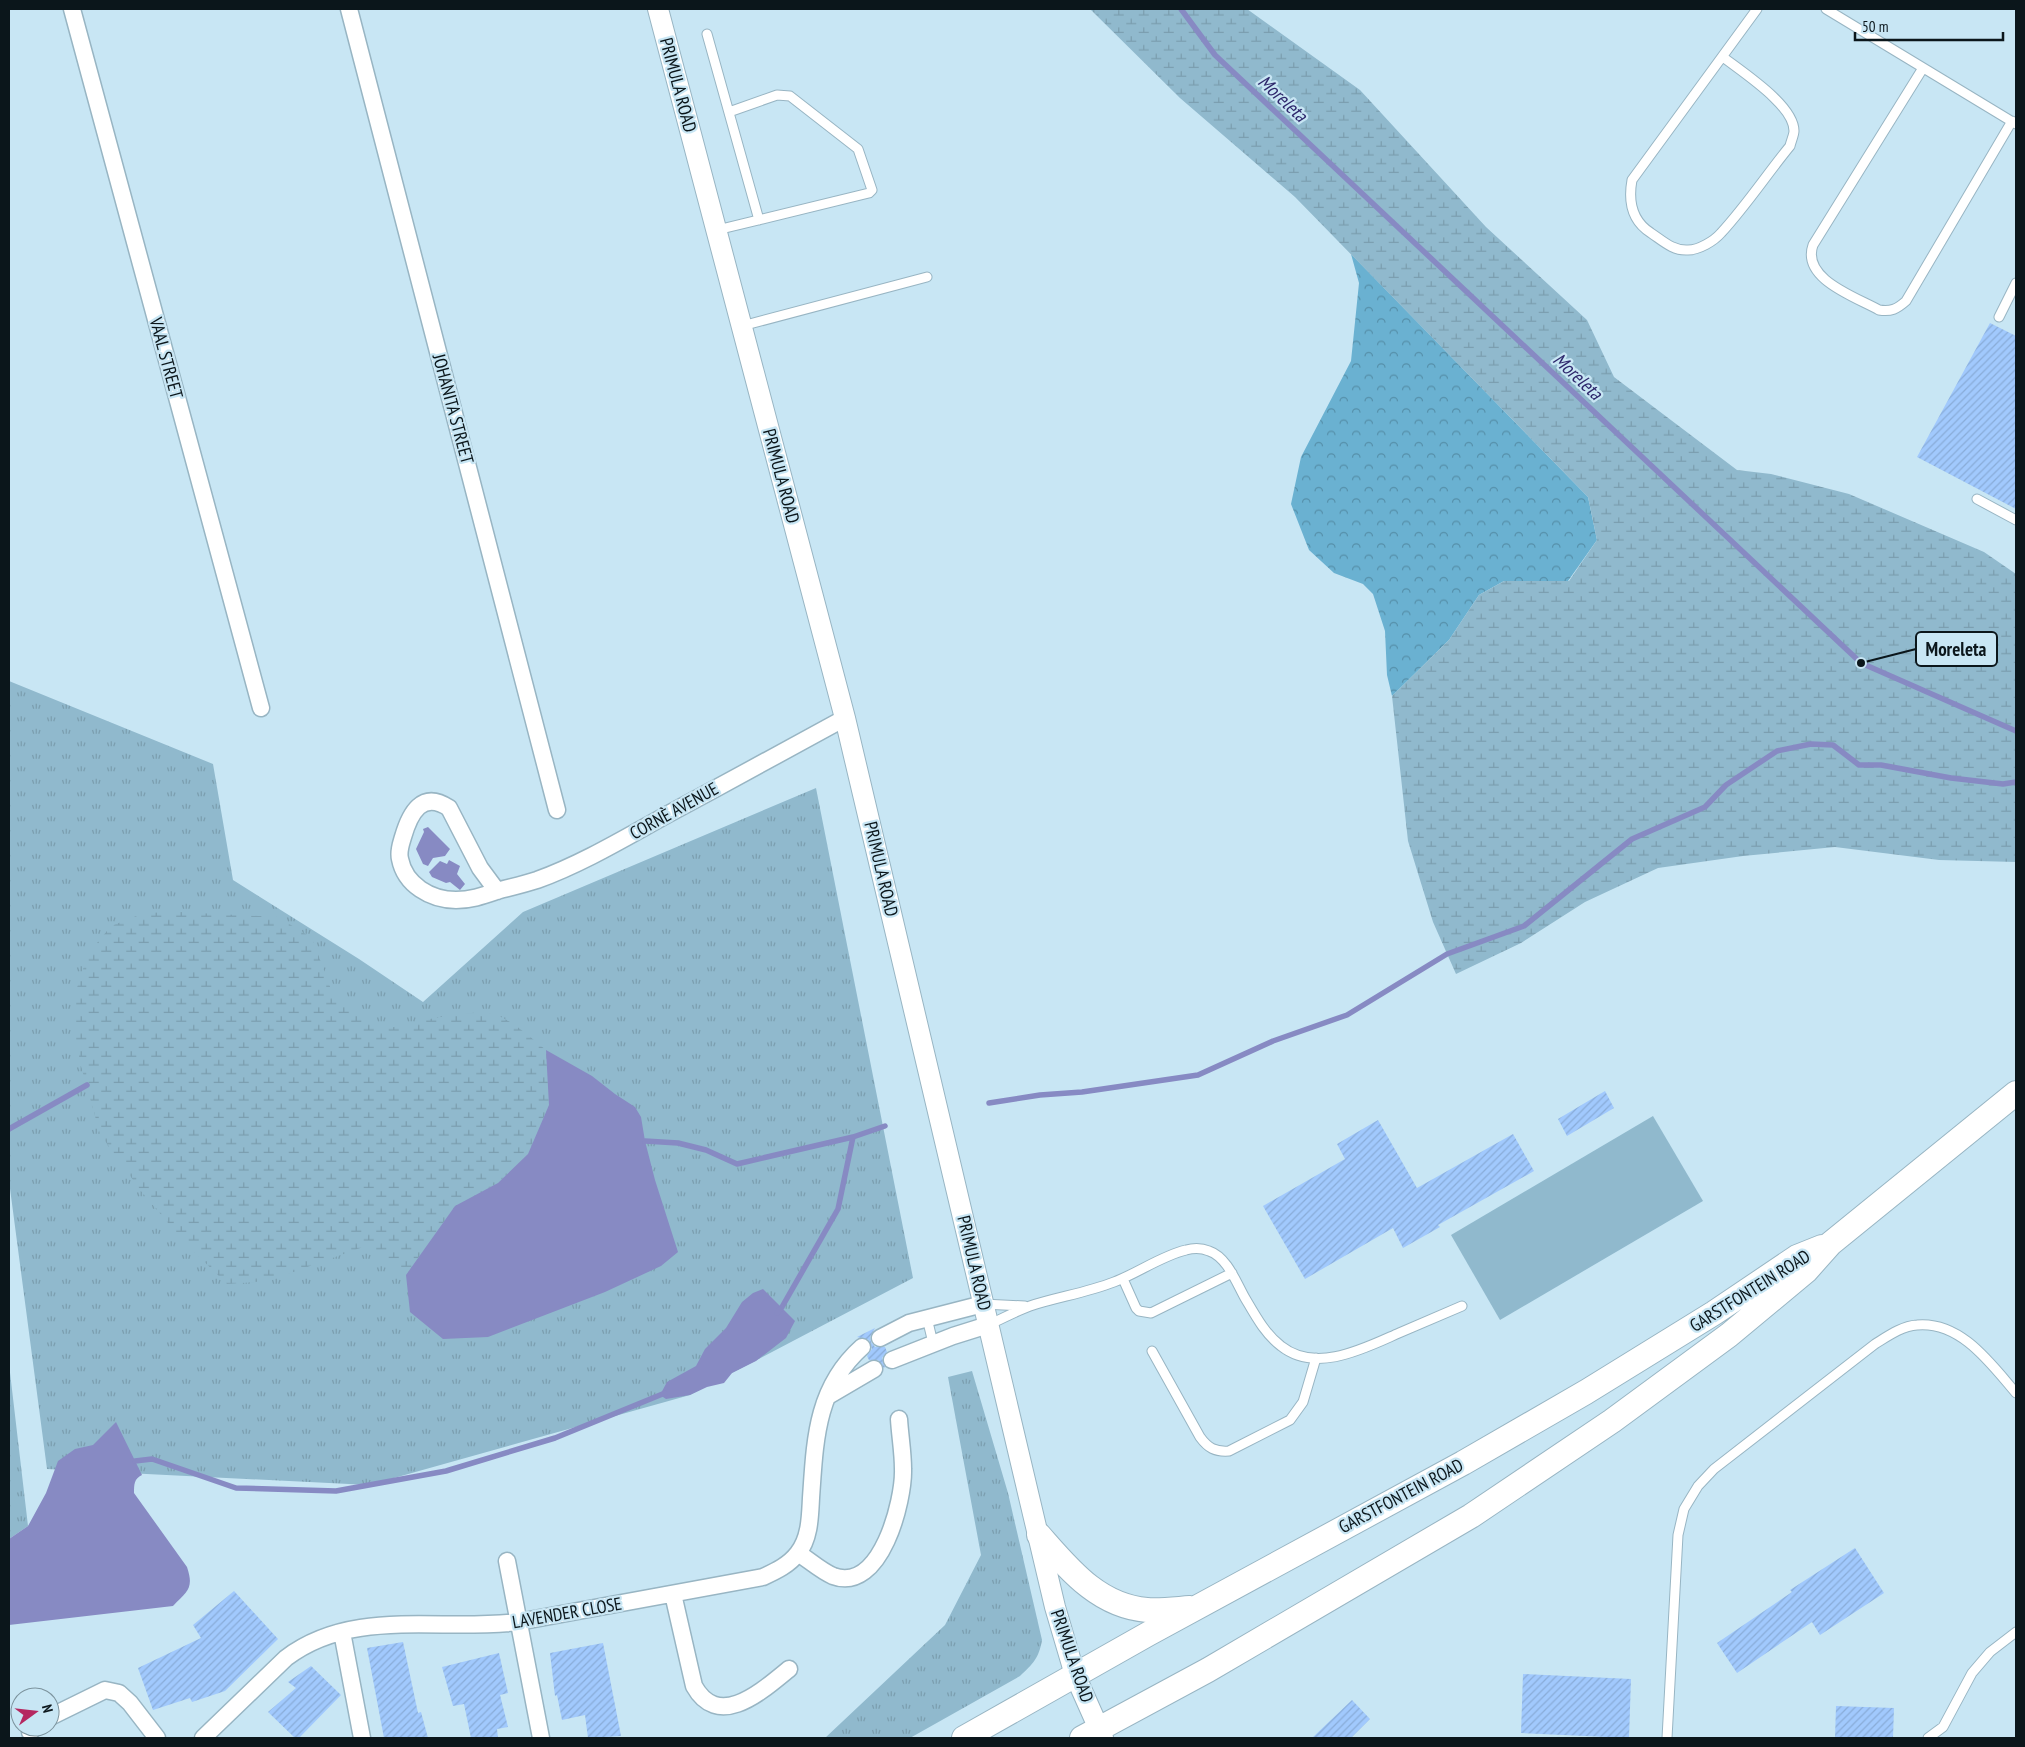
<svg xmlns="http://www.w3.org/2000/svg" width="2025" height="1747" viewBox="0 0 2025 1747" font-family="'PT Sans Narrow',sans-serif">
<defs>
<pattern id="grass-tufts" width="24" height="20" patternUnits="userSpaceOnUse" patternTransform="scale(1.25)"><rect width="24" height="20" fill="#90b9cd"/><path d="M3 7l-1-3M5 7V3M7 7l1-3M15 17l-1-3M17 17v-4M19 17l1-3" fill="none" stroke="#7b9eaf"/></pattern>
<pattern id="forest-crowns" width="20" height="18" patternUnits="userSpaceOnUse" patternTransform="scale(1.25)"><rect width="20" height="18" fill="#6ab1d1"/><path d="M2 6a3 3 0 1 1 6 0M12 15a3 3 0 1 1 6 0" fill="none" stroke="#558fa9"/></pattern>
<pattern id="wetland-marsh" width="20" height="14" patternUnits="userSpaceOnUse" patternTransform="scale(1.25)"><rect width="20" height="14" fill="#90b9cd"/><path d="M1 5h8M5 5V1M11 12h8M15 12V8" fill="none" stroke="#7b9eaf"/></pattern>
<pattern id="building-hatch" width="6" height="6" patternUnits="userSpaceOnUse" patternTransform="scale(1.25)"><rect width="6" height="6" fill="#a1c9fd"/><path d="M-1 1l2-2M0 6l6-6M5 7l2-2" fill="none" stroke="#89acd8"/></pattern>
</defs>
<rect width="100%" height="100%" fill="#c8e6f4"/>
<!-- grass -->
<path fill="url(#grass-tufts)" d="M9 681 213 764 233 880 359 959 423 1002 523 912 816 788 913 1278 690 1395 369 1485 47 1469 9 1181Z
M9 1364 28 1526 9 1539Z
M972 1371 1008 1493 1042 1640C1039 1658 1033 1664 1020 1676L910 1738H825L945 1625 981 1555 948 1377Z"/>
<!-- forest -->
<path fill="url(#forest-crowns)" d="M1351 254 1588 497 1597 540 1568 581H1504L1479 595 1449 640 1392 696 1387 675 1385 631 1373 594 1363 584 1334 573 1309 550 1291 504 1301 457 1351 361 1359 283Z"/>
<!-- wetland -->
<path fill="url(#wetland-marsh)" d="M1090 9H1247L1360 90 1486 227 1587 320 1614 377 1737 470 1771 474 1849 494 1984 552 2016 574V862L1939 860 1835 847 1743 856 1658 868 1585 902 1521 943 1456 974 1433 922 1408 841 1392 696 1449 640 1479 595 1504 581H1569L1597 540 1588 497 1295 197 1180 98Z
M179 912 278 917 312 938 332 992 380 1030C407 1025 476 1005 499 1016 516 1024 531 1038 546 1050L549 1105 528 1154 498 1183 455 1206 406 1275 366 1246 268 1281 227 1284 185 1243 141 1191 100 1134 81 1066 74 1030V997L88 954 111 926 144 913Z"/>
<!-- pitch -->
<path fill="#90b9cd" d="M1653 1116 1703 1201 1500 1320 1451 1235Z"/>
<!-- water -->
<path fill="#878ac3" d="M428 827 450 849 445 856 433 858 428 866 423 864 416 849 424 832 423 829Z
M449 860 460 866 457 874 465 884 460 890 450 882 446 883 432 877 429 872 440 861 447 864Z
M546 1050 592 1076 615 1094 635 1107 641 1117 645 1141 655 1180 678 1252 661 1266 605 1292 488 1337 443 1339 410 1312 406 1275 455 1206 498 1183 528 1154 549 1105Z
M763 1289 795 1321 786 1338 756 1361 732 1373 724 1383 707 1387 690 1395 666 1399 660 1395 667 1382 696 1366 705 1349 726 1328 742 1302 753 1293Z
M116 1422 142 1475C134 1479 134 1484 134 1493L187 1567C194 1588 188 1591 173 1606L9 1625V1539L28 1526 46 1493 58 1461 75 1449 93 1445Z"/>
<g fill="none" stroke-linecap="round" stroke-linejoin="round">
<!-- stream -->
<path stroke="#878ac3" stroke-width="5.5" d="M1181 9 1215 55 1861 663 2016 731
M989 1103 1040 1095 1082 1092 1198 1075 1273 1041 1347 1015 1447 954 1524 926 1632 839 1705 807 1726 785 1777 751 1811 744 1833 745 1859 765H1881L1951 778 2003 784 2016 782
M9 1129 87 1085
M645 1141 678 1143 706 1150 737 1164 853 1137
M777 1313 782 1307 838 1209 853 1137 885 1126
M135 1461 152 1459 236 1488 336 1491 446 1471 555 1438 665 1393"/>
</g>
<!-- building -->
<path fill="url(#building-hatch)" d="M1990 323 2016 336V509L1917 457Z
M1605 1091 1614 1108 1567 1136 1558 1119Z
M1378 1120 1417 1188 1513 1134 1534 1171 1438 1225 1440 1227 1403 1248 1393 1228 1305 1279 1263 1206 1345 1159 1337 1144Z
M875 1328 870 1337 871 1342 875 1347H885L887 1352 882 1358 885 1367 884 1368 878 1360H869L867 1356 872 1349 869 1340 857 1337Z
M1855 1548 1884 1593 1820 1635 1812 1622 1737 1673 1717 1643 1792 1592 1790 1590Z
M234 1591 278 1639 225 1691 192 1702 190 1698 153 1710 138 1668 201 1638 193 1625Z
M403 1642 418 1713 421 1712 428 1738H384L367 1648Z
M603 1643 621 1736 588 1738 585 1715 562 1720 557 1695 555 1696 550 1653Z
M499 1653 508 1693 500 1695 508 1727 497 1729 498 1738H471L464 1704 453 1706 442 1667Z
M311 1666 341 1695 299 1738H295L268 1712 296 1688 288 1682Z
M1523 1674 1631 1679 1629 1738 1521 1733Z
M1352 1700 1370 1719 1351 1738H1312Z
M1836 1706 1894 1708 1893 1738H1835Z"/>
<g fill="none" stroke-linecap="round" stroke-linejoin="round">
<!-- service casing -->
<g stroke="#98b5c3" stroke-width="11">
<path id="service" d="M1826 9 2016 124
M707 34 759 220
M1723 57C1742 72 1794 105 1794 131 1794 135 1791 141 1790 146 1767 174 1746 206 1721 233 1714 241 1699 250 1688 250 1673 251 1663 241 1651 233 1632 221 1628 202 1632 180L1757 9
M1923 68 1813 245C1801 279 1856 297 1879 310 1891 312 1897 309 1906 301L2012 121
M717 230 869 193 872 190 858 149 790 96 777 95 729 112
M1999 317 2016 283
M742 326 927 277
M1977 499 2016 520
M1123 1279 1136 1308 1139 1311 1151 1313 1232 1273
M983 1304 1025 1306
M927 1318 933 1343
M988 1325C1002 1319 1016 1311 1030 1306 1057 1297 1086 1293 1114 1282 1138 1273 1161 1256 1186 1250 1193 1248 1202 1248 1209 1251 1227 1257 1236 1282 1245 1298 1255 1315 1265 1334 1281 1346 1316 1374 1365 1348 1399 1333 1420 1324 1441 1315 1462 1306
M1152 1351 1200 1437C1208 1448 1215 1452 1229 1451L1290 1420 1303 1402 1316 1358
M1667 1738 1678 1535 1684 1509 1698 1486 1714 1469 1875 1344C1888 1336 1902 1326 1917 1325 1961 1321 1991 1364 2016 1393
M1928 1738 1943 1727 1972 1673 1990 1652 2016 1632"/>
</g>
<!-- minor casing -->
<g stroke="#98b5c3" stroke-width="19">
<path id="minor" d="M72 9 261 708
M349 9 557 810
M497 891 480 868 449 808C422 790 410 813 403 837 401 844 398 851 400 859 405 885 431 900 456 900 472 900 485 895 500 890 512 887 525 884 537 880 584 863 628 836 672 812 730 781 788 749 845 718
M880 1338 909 1323 983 1304
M892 1360 953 1336 988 1325
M828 1396 874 1369
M798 1553C809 1560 821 1571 833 1576 881 1594 904 1500 903 1469 903 1452 900 1436 899 1419
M507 1561 541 1738
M673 1594 694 1686C719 1731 763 1690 789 1669
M342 1632 362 1738
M50 1717 105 1690 119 1693 130 1703 157 1738
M30 1732 35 1727
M203 1738 286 1658C353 1607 440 1632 518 1622L763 1577C776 1571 789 1565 798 1553 810 1538 810 1516 811 1498 815 1440 816 1388 862 1347"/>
</g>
<!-- tertiary casing -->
<g stroke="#98b5c3" stroke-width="22">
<path id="tertiary" d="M658 9 845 718 1055 1607 1075 1675 1103 1738"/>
</g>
<!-- secondary casing -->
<g stroke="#98b5c3" stroke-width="26">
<path id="secondary" d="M1039 1535C1069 1569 1098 1606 1147 1610 1161 1611 1176 1609 1190 1608
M964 1738 1148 1634 1463 1463 1586 1392 1714 1313 1797 1257 1822 1247
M1082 1738 1208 1670 1471 1516 1612 1421 1729 1335 1806 1271 1830 1244 2016 1093"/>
</g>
<!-- service -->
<use href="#service" stroke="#fff" stroke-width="9"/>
<!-- minor -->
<use href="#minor" stroke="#fff" stroke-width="16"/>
<!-- tertiary -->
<use href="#tertiary" stroke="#fff" stroke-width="20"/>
<!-- secondary -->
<use href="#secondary" stroke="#fff" stroke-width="24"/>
</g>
<g text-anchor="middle" stroke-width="4.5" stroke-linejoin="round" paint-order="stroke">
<!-- street labels -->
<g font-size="18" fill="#0b161b" stroke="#c8e6f4">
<text transform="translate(678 85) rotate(75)" y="6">PRIMULA ROAD</text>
<text transform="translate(166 358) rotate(75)" y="6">VAAL STREET</text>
<text transform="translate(453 409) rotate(75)" y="6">JOHANITA STREET</text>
<text transform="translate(781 476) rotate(75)" y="6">PRIMULA ROAD</text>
<text transform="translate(674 811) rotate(-29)" y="6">CORNÈ AVENUE</text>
<text transform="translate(881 869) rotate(77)" y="6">PRIMULA ROAD</text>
<text transform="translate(974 1263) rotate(77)" y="6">PRIMULA ROAD</text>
<text transform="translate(1750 1291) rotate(-32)" y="6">GARSTFONTEIN ROAD</text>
<text transform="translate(1401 1496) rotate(-28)" y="6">GARSTFONTEIN ROAD</text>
<text transform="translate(567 1613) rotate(-10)" y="6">LAVENDER CLOSE</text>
<text transform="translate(1072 1656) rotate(71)" y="6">PRIMULA ROAD</text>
</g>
<!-- water labels -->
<g font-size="19" font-style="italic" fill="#2e286c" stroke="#c8e6f4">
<text transform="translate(1283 98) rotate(43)" y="7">Moreleta</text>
<text transform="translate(1578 376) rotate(43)" y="7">Moreleta</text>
</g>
</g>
<!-- callouts -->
<path fill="none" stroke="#0b161b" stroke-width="2" d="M1861 663L1916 649"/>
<circle fill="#0b161b" stroke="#c8e6f4" stroke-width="2" cx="1861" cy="663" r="5"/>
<rect fill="#c8e6f4" stroke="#0b161b" stroke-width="2" x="1916" y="632" width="81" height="34" rx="5"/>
<g font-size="19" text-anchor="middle" font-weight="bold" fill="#0b161b">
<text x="1956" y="656">Moreleta</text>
</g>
<!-- border -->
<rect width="2025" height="1747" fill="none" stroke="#0b161b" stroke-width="20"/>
<!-- north arrow -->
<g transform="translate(35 1712) rotate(75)"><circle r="24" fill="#c8e6f4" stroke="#7c939d"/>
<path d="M0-4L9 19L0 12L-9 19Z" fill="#b52860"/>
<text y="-8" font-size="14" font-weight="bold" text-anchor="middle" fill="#0b161b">N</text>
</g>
<!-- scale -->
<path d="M1855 32v8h148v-8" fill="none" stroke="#0b161b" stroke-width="2.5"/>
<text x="1862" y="32" font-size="15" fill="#0b161b" stroke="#c8e6f4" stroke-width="4" paint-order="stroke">50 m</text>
</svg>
